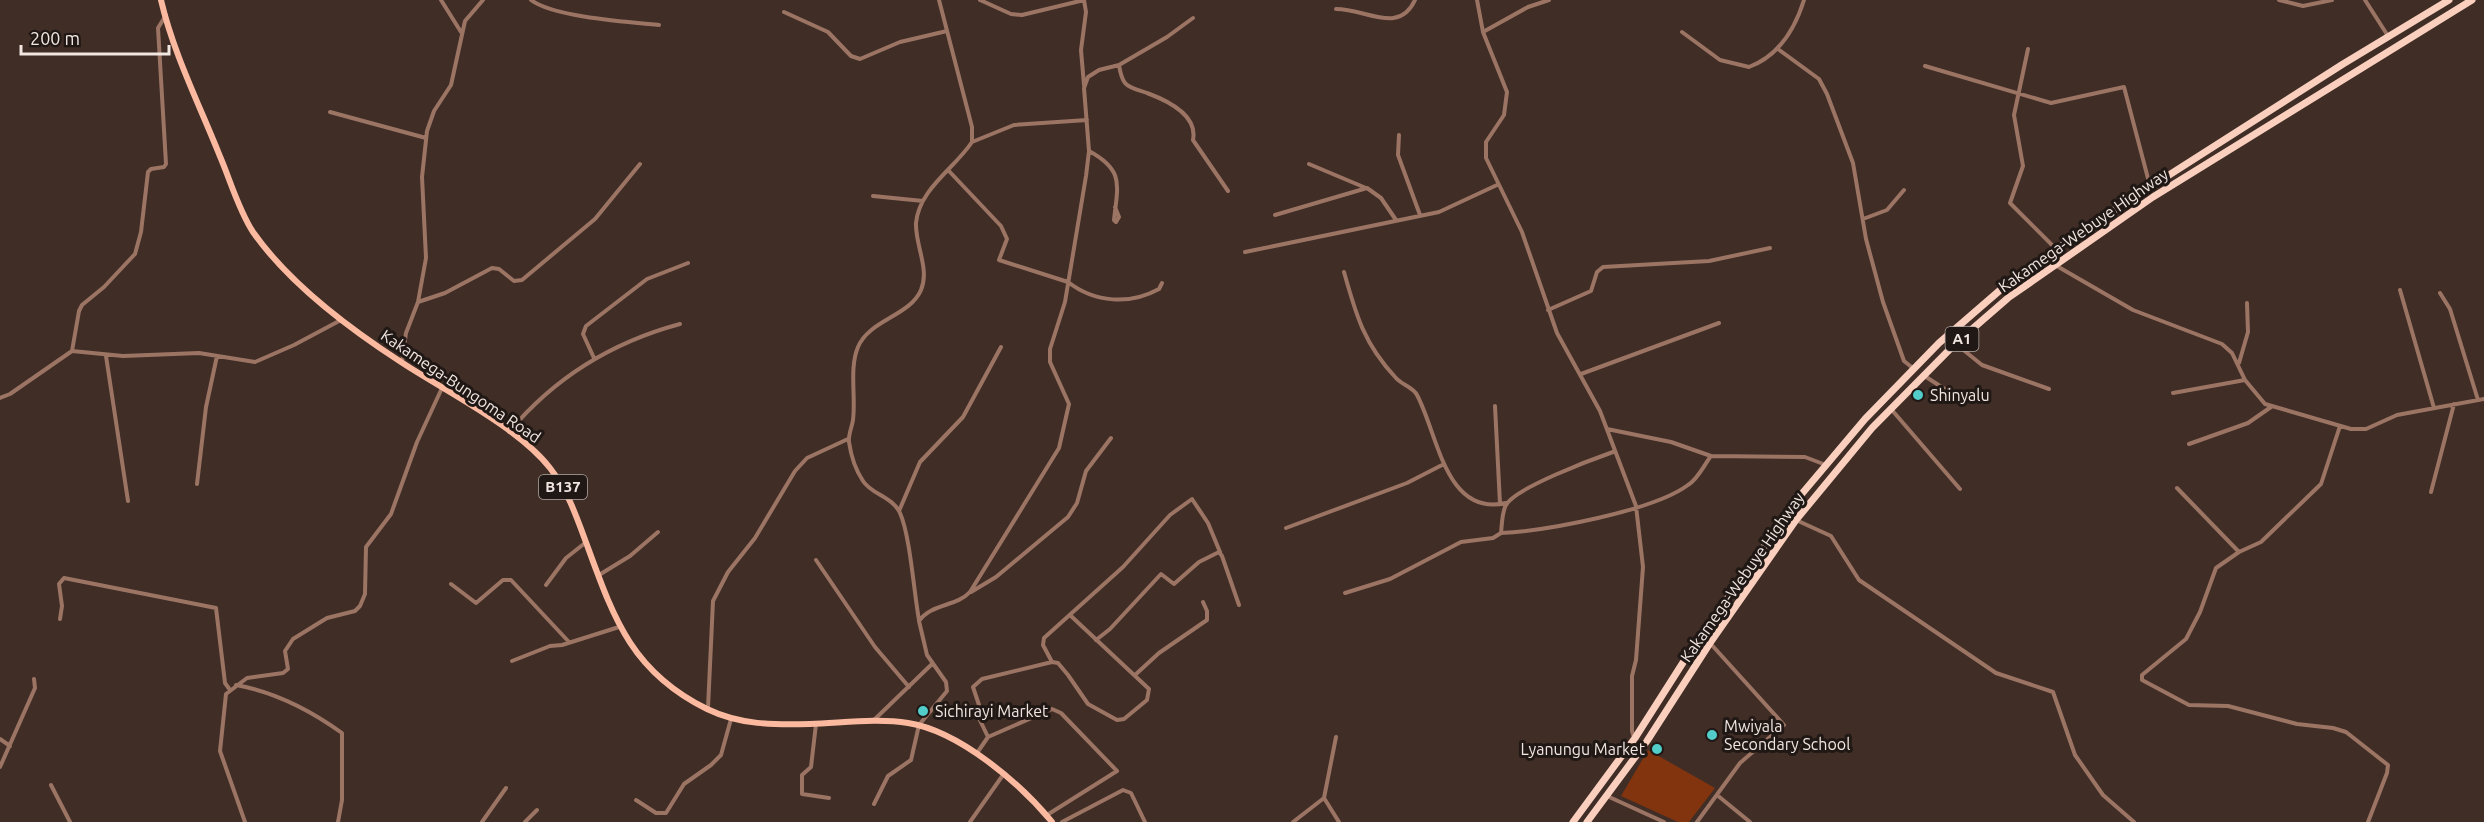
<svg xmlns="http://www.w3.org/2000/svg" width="2484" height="822" viewBox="0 0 2484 822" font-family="Ubuntu,sans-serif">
<rect width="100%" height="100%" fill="#3f2d26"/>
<!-- green -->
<path fill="#82340e" d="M1648 750 1715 788 1689 822H1678L1621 796Z"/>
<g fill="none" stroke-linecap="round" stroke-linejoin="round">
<!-- minor -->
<path stroke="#9c7464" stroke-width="4" d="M441 0 461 32
M531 0C553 17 628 22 659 25
M980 0 1011 14 1022 15 1084 0 1086 12 1081 50 1084 85
M1477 0 1483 32 1507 92 1504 115 1486 142V158L1522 232 1557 333 1600 411 1636 506 1643 567 1636 660 1632 676V731L1634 738
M2279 0 2303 6 2332 0
M2365 0 2388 36
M1336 9C1367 9 1399 35 1415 0
M784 12 828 32 851 56 860 59 900 42 947 31
M1483 32 1528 7 1549 0
M1682 32 1720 60 1749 67C1778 56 1795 29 1804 0
M1778 49 1819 79 1827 94 1853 163 1866 239 1883 302 1904 361 1914 369
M2028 49 2014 115 2023 166 2010 203 2056 249
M1119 65C1120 71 1121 78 1125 83 1130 89 1140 90 1147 93 1166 100 1198 115 1193 140L1228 191
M1925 66 2051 103 2124 87 2150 186
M330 112 426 138
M1399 135 1398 155 1420 215
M972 142 1014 125 1087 120
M1089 151C1124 170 1118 184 1114 220L1116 222 1119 217 1115 207
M1309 164 1366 188
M948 170 1001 226 1007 239 999 260 1068 282C1095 303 1130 305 1159 289L1162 283
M873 196 923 201
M1275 215 1367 188 1381 198 1396 220
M1863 219 1887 210 1904 190
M1245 252 1439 212 1497 185
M2055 265 2133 310 2222 344 2232 353 2245 380 2265 404 2351 429H2366L2397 415 2484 399
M1344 272C1356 315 1364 344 1396 378 1402 385 1413 387 1417 395 1438 434 1445 517 1506 503
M2400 290 2434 408
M2440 293 2450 309 2478 400
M418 302 445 293 492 268 499 269 514 281 522 280 595 219 640 164
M1548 310 1591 291 1597 272 1603 267 1709 261 1770 248
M1956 344 1982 365 2049 389
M72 351 79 311 82 305 104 287 135 254 141 232 148 172 151 169 164 167 166 164 158 28 166 15
M106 356 128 501
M594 358 583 334 586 326 647 279 688 263
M402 362 406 333 418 302 426 258 422 177 427 131 434 111 451 85 465 21 483 0
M2239 363 2248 332 2247 303
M1581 374 1719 323
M1923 375 1957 397
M2173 393 2245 380
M0 398 10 394 72 351 123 356 199 353 255 362 294 345 341 320
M1495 406 1500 504
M1891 409 1960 489
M2340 426 2321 484 2261 542 2239 552 2216 568 2200 612 2186 639 2142 675V680L2189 705 2228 706 2297 724 2333 728 2346 732 2388 765 2387 773 2368 822
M1607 429 1671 442 1711 456 1805 457 1826 465
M509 432C554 378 613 342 680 324
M2189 444 2248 423 2271 407
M197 484 206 407 217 356
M2177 488 2239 552
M2431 492 2454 404
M899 511 920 462 963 417 1001 347
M1796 520 1831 536 1859 580 1996 673 2053 692 2075 755 2103 795 2134 822
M1286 528 1407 483 1444 464
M1501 533C1545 531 1653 511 1688 485 1698 479 1704 465 1711 456
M816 560 875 647 909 687
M599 575 630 556 658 532
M451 584 476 603 503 580H511L569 642
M546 585 566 558 585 543
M971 592 996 577 1068 517 1077 503 1086 471 1111 438
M1345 593 1390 579 1461 542 1493 538 1501 533C1502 524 1502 512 1506 505 1515 488 1593 459 1613 452
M60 619 62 606 59 584 64 578 216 608 225 683 230 690
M919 620C914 593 910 535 900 513 892 496 872 495 863 481 855 469 851 456 849 442 848 435 852 427 853 420 856 397 849 368 858 347 869 320 910 316 921 290 930 269 915 245 916 223 919 189 955 168 972 142V127L939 0
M1096 640 1110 629 1161 574 1174 584 1199 562 1219 552 1222 556 1239 605
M512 661 550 646 562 645 619 627
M1052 662 1043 645 1044 638 1123 567 1170 515 1192 499 1208 523 1220 552
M1135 675 1159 653 1207 620V611L1203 602
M236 685C275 692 310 710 342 733V800L338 822
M708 708 713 601 728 572 755 538 795 471 807 458 848 439
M875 719 932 664
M816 724 811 767 802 775V794L829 798
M988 737 977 714 979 705 973 687 982 679 1052 662 1058 663 1068 675 1088 704 1117 720 1124 719 1147 700 1149 689 1071 616
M1336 737 1324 798 1339 822
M0 739 10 746
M977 753 988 737 1052 709 1061 713 1117 771 1047 815
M0 767 35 688 34 679
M51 785 70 822
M1717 795 1750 822
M1607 796 1664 822
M636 800 656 813H666L684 784 711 765 721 755 731 719
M874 804 888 776 911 760 919 725 947 691 946 682 927 655 919 621C932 603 956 607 970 592L1059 448 1069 404 1050 362V349L1065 302 1086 176 1089 151 1084 88 1088 77 1099 70 1119 65 1167 37 1193 18
M245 822 220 751 226 694 247 678 283 673 288 669 285 651 293 639 314 626 327 618 355 611 360 606 365 594 366 547 391 514 417 442 442 388
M482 822 506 788
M525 822 537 810
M970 822 1003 775
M1062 822 1123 790 1131 793 1145 822
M1293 822 1324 798
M1697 822 1740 763 1784 725 1710 643"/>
<!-- primary -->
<path stroke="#fbbaa0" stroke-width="6" d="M161 0C173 52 199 104 219 154 230 179 238 209 253 232 288 282 350 329 401 362 445 391 518 427 550 468 568 491 577 518 587 545 614 619 632 672 707 709 740 725 774 725 810 724 842 723 877 718 908 723 959 731 1020 783 1052 822"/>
<!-- trunk -->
<path stroke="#facfbe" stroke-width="7" d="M1573 822 1635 738 1691 650 1800 496 1865 419 1939 343 2006 285 2097 221 2343 64 2449 0
M1587 822 1647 741 1710 643 1796 520 1872 428 1955 344 2008 298 2153 197 2472 0"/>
</g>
<!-- markers -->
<g fill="#53cdca" stroke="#201815" stroke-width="2">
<circle cx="1918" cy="395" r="6"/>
<circle cx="923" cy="711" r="6"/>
<circle cx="1712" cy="735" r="6"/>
<circle cx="1657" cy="749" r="6"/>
</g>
<g text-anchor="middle" stroke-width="6" stroke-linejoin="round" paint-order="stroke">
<!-- shield labels -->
<g fill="#201815" stroke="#b3a8a4" stroke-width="1.5">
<rect x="1945.5" y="327" width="33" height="24" rx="4.5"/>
<rect x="539" y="475" width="48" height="24" rx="4.5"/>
</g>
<g font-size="15" font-weight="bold" fill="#f2e6e1">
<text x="1962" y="344">A1</text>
<text x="563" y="492">B137</text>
</g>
<!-- street labels -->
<g font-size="16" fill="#f2e6e1" stroke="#201815">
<text transform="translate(2083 230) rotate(-35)" y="6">Kakamega-Webuye Highway</text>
<text transform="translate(461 386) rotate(34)" y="6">Kakamega-Bungoma Road</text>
<text transform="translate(1742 577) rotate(-55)" y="6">Kakamega-Webuye Highway</text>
</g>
<!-- poi labels -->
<g font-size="16" fill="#f2e6e1" stroke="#201815" text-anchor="start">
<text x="1930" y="401">Shinyalu</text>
<text x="935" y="717">Sichirayi Market</text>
<text x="1724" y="732">Mwiyala<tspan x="1724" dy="18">Secondary School</tspan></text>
<text x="1645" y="755" text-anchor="end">Lyanungu Market</text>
</g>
</g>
<!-- scale -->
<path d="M21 45v9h148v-9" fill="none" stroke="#f2e6e1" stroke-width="3"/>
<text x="30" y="45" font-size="18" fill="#f2e6e1" stroke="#201815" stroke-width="4.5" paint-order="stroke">200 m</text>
</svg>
